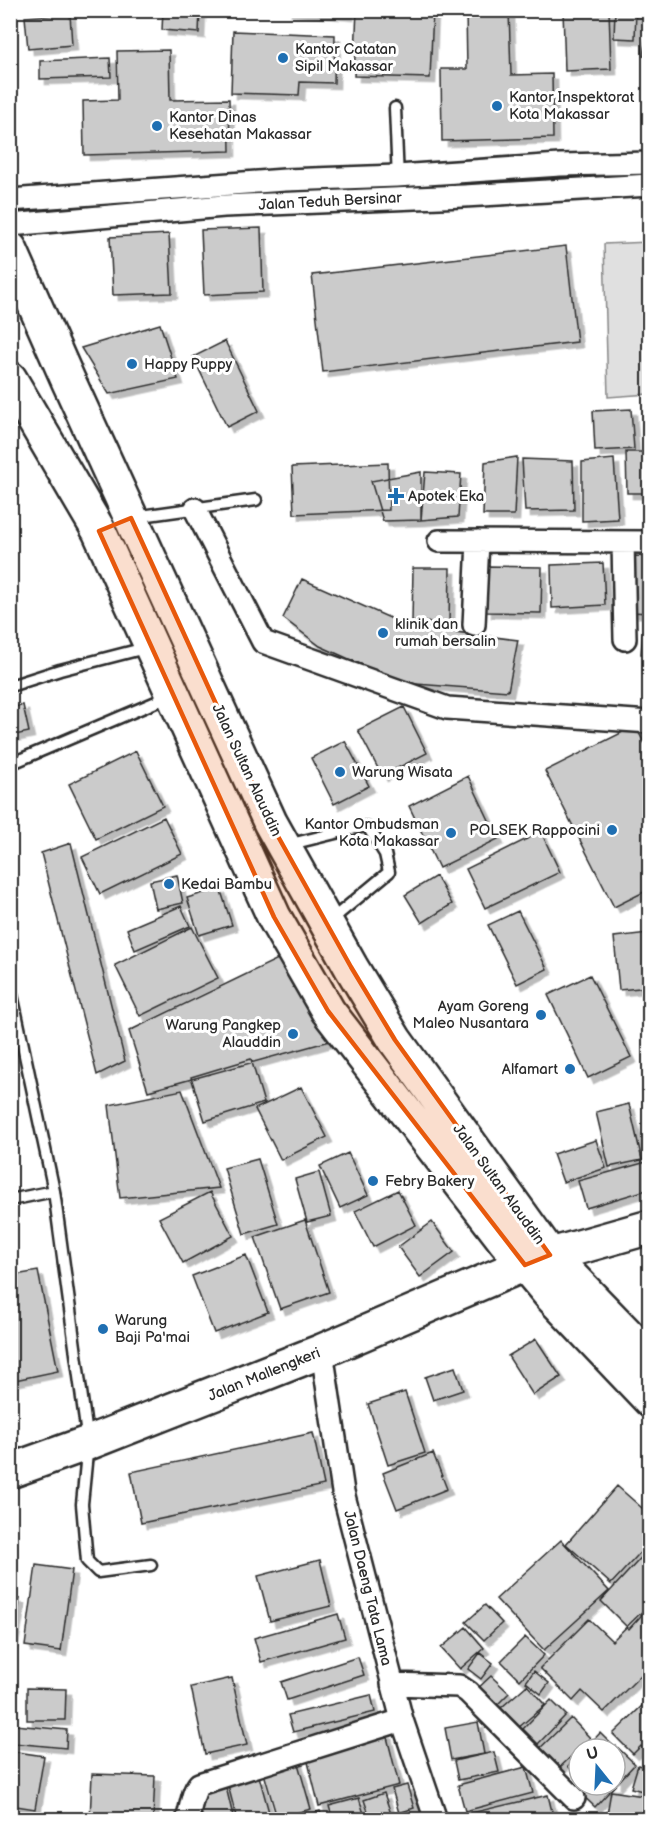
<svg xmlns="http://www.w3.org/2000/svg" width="660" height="1830" viewBox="0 0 660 1830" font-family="'Balsamiq Sans',sans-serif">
<defs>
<filter id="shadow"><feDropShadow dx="5.5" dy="5.5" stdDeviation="0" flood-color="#0004"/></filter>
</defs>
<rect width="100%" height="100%" fill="#fff"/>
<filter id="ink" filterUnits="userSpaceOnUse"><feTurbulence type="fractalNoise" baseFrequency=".0167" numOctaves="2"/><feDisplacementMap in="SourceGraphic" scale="12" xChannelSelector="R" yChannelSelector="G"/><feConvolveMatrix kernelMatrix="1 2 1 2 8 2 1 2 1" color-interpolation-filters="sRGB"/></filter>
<g filter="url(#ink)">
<!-- green -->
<path fill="#e0e0e0" stroke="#868686" stroke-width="1.5" d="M649 242V394L608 397 604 244Z"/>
<!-- building -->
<path fill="#cbcbcb" stroke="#2b2b2b" stroke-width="1.5" filter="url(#shadow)" d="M163 10H200L199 33 162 30Z
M285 10H348V15Z
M357 10H433L430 78 354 76Z
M466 10H509L511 75 552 74 553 138 442 141 441 69H467Z
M563 10H609L611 69 565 71Z
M615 10H636L635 39 614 38Z
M70 14 72 45 28 49 25 17Z
M649 17H650V57L643 56Z
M233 31 335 35 334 83 300 82 299 95 231 93Z
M169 50 170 100 229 99 230 151 84 155 83 101 118 100 117 51Z
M110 58 111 77 40 79V61Z
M261 228 263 292 204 295 201 230Z
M169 234 172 293 113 295 110 237Z
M566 246 577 342 323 372 312 275Z
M160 324 178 379 109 394 81 348Z
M225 341 259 411 227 427 193 357Z
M631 409 634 449 595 451 593 411Z
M626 452H650V493H627Z
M517 457 514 515H483L485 462Z
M522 459 573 461 574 510 525 511Z
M614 459 618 519 582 521V462Z
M388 463 389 510 294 514 292 467Z
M421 472V520L383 521 371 481Z
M425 472 461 474 458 517 421 520Z
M635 556 650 557V613L631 612Z
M603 563 605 605 552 608 551 565Z
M487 566 542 567 541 613 486 612Z
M413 568H450L449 623 412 622Z
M302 579 408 626 518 640 508 691 403 683 320 646 283 618Z
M644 618 650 619V654H641Z
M23 705 29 732 10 736V708Z
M404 707 427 753 382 776 358 730Z
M635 726 650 753V889L614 907 545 771Z
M345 741 369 786 334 804 311 758Z
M136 751 163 806 96 839 69 784Z
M468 776 498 839 439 868 409 806Z
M164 817 182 854 100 894 82 857Z
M541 832 560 872 485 908 466 869Z
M71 843 125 1061 97 1075 41 853Z
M177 875 183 903 156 909 150 881Z
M436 876 452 904 422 923 405 895Z
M220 888 232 925 199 935 187 898Z
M181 906 190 926 135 950 127 929Z
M518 911 547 969 517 984 488 925Z
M192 927 218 978 140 1016 115 965Z
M648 933 650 987 619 990 614 937Z
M284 956 330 1041 148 1091 129 1031Z
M590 975 631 1057 588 1078 548 995Z
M251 1059 264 1103 205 1121 191 1077Z
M301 1087 327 1137 281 1160 255 1109Z
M182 1090 219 1188 120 1198 109 1105Z
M647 1099H650V1153H644Z
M629 1104 642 1160 609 1167 596 1112Z
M596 1140 606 1168 563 1182 553 1154Z
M348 1153 368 1195 340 1208 320 1166Z
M258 1159 278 1224 244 1234 224 1168Z
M650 1161V1189L586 1208 578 1181Z
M319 1172 331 1216 307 1222 295 1179Z
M398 1190 416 1225 373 1247 355 1211Z
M210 1192 233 1236 183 1263 159 1218Z
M305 1220 329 1292 280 1309 255 1237Z
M432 1222 454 1252 420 1277 398 1247Z
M246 1255 268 1312 214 1333 192 1276Z
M38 1271 58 1371 10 1381V1276Z
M536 1339 561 1377 533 1395 508 1356Z
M455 1367 463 1390 433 1400 425 1377Z
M405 1392 425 1453 388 1465 368 1404Z
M313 1433 324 1485 141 1523 131 1472Z
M433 1453 447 1489 397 1509 383 1473Z
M617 1486 650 1515V1542L611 1584 566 1544Z
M561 1540 609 1591 544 1650 496 1599Z
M650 1548V1606L629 1629 601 1601Z
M320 1560 331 1606 270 1621 258 1576Z
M36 1565 72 1570 61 1651 25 1646Z
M10 1597 20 1599 10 1653Z
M650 1604V1666L604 1712 582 1691 573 1701 540 1668 589 1619 612 1641Z
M485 1605 502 1623 484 1640 466 1622Z
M338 1614 345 1638 261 1662 254 1638Z
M466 1627 484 1648 460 1669 441 1648Z
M525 1637 544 1655 520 1680 501 1661Z
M480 1653 493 1663 481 1679 468 1669Z
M358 1657 364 1675 287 1700 281 1682Z
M534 1671 549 1683 541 1694 526 1682Z
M491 1676 509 1693 493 1709 475 1691Z
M232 1678 247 1745 205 1754 191 1687Z
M527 1685 545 1705 511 1734 494 1714Z
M27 1688 66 1689 65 1720H27Z
M371 1695 375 1712 293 1732 288 1715Z
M551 1700 566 1715 538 1744 523 1729Z
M647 1701 650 1703V1755L641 1746 633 1754 613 1734Z
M571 1718 590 1738 553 1774 534 1754Z
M478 1722 484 1754 451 1760 445 1728Z
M15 1725 67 1730 66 1748 13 1743Z
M386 1733 399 1785 319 1806 306 1754Z
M600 1733 614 1747 612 1749H585Z
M616 1746 635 1764 595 1807 576 1789 580 1785H615V1749H613Z
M10 1751 44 1756 35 1809 10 1805Z
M494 1752 499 1772 458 1780 454 1761Z
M579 1755V1777L568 1766Z
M297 1760 311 1809 277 1818 263 1770Z
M638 1765 650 1768V1793L631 1788Z
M526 1767 533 1793 465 1811 458 1785Z
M92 1774 155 1776 153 1820H90Z
M259 1776 270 1816 256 1820H237L228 1785Z
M407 1785 414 1808 399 1813 392 1789Z
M226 1787 234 1820H203L197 1794Z
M611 1791 650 1797V1820H606Z
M384 1793 393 1820H371L364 1800Z
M548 1795 554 1820H469L467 1814Z
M359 1798 366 1820H333L329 1806Z
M320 1811 323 1820H303L302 1817Z
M10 1813 31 1816V1820H10Z"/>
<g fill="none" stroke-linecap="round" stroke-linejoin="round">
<!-- lane casing -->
<g stroke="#2b2b2b" stroke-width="15">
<path id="lane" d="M395 108 398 180
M134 517 256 500
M10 686 60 670 149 647
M10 764 170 696
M287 845 360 827H368L385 854 389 872 330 921
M10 985 54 1191 88 1443 82 1504 87 1561 98 1572 151 1565
M10 1200 54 1191"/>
</g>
<!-- street casing -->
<g stroke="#2b2b2b" stroke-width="26">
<path id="street" d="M10 200 285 180 397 176 560 165 650 163
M10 225 224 206 464 196 650 185
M195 509 263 642 447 708 650 722
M439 541 650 542
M623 542 625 639
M474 625 478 541
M322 1351 343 1492 402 1720 436 1820
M392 1684 459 1686 468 1692 574 1798
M187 1820C191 1809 192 1792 199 1784L402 1720"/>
</g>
<!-- primary casing -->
<g stroke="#2b2b2b" stroke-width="38">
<path id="primary" d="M10 1471 88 1443 322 1351 537 1259 650 1227"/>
</g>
<!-- highway casing -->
<g stroke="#2b2b2b" stroke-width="38">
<path id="highway" d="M10 249 68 380 270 822 351 967 395 1040 550 1255 650 1358
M10 379 99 531 274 917 328 1011 505 1241 552 1297 650 1400"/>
</g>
<!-- lane -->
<use href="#lane" stroke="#fff" stroke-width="10"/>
<!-- street -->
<use href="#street" stroke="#fff" stroke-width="21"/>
<!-- primary -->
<use href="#primary" stroke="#fff" stroke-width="33"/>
<!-- highway -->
<use href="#highway" stroke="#fff" stroke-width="33"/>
</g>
</g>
<!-- marked area -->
<path fill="#e8590c" fill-opacity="0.2" stroke="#e8590c" stroke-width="4.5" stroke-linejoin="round" d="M131 518 270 822 351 967 395 1040 550 1255 525 1265 328 1011 274 917 99 531Z"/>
<!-- markers -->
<g fill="#1f6fb2" stroke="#fff" stroke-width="2">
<circle cx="283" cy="58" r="6"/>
<circle cx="497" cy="106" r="6"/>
<circle cx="157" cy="126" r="6"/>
<circle cx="132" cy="364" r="6"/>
<path d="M393 487h6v6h6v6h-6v6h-6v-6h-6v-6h6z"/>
<circle cx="383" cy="633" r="6"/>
<circle cx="340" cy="772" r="6"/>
<circle cx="612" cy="830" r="6"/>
<circle cx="451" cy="833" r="6"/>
<circle cx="169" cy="884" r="6"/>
<circle cx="541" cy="1015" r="6"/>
<circle cx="293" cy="1034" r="6"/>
<circle cx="570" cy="1069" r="6"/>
<circle cx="373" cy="1181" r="6"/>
<circle cx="103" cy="1329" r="6"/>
</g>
<g text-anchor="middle" stroke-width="6" stroke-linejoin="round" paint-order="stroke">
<!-- poi labels -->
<g font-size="15" fill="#2b2b2b" stroke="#fff" text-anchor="start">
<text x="295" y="54">Kantor Catatan<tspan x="295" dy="17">Sipil Makassar</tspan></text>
<text x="509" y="102">Kantor Inspektorat<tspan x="509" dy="17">Kota Makassar</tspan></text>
<text x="169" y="122">Kantor Dinas<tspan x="169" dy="17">Kesehatan Makassar</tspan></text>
<text x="144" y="369">Happy Puppy</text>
<text x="408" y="501">Apotek Eka</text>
<text x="395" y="629">klinik dan<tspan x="395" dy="17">rumah bersalin</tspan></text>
<text x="352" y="777">Warung Wisata</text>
<text x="439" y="829" text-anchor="end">Kantor Ombudsman<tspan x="439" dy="17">Kota Makassar</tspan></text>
<text x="600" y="835" text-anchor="end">POLSEK Rappocini</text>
<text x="181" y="889">Kedai Bambu</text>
<text x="529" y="1011" text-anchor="end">Ayam Goreng<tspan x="529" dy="17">Maleo Nusantara</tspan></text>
<text x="281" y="1030" text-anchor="end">Warung Pangkep<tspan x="281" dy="17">Alauddin</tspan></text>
<text x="558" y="1074" text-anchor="end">Alfamart</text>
<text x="385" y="1186">Febry Bakery</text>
<text x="115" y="1325">Warung<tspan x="115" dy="17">Baji Pa'mai</tspan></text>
</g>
<!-- street labels -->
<g font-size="15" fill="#2b2b2b" stroke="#fff">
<text transform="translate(330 201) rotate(-3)" y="5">Jalan Teduh Bersinar</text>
<text transform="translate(247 770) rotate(65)" y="5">Jalan Sultan Alauddin</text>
<text transform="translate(499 1184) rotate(54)" y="5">Jalan Sultan Alauddin</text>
<text transform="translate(264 1374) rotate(-22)" y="5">Jalan Mallengkeri</text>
<text transform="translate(368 1588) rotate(76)" y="5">Jalan Daeng Tata Lama</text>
</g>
</g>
<!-- margin -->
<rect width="660" height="1830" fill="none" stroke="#fff" stroke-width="36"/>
<rect x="18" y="18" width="624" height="1794" fill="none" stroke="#2b2b2b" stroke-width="2" filter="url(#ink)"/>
<!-- north arrow -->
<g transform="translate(597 1767) rotate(342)"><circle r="28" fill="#ffffff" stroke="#aaaaaa" stroke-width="1.5"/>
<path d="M0-4.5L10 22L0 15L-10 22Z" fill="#1f6fb2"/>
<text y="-9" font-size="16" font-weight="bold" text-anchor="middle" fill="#2b2b2b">U</text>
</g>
</svg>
